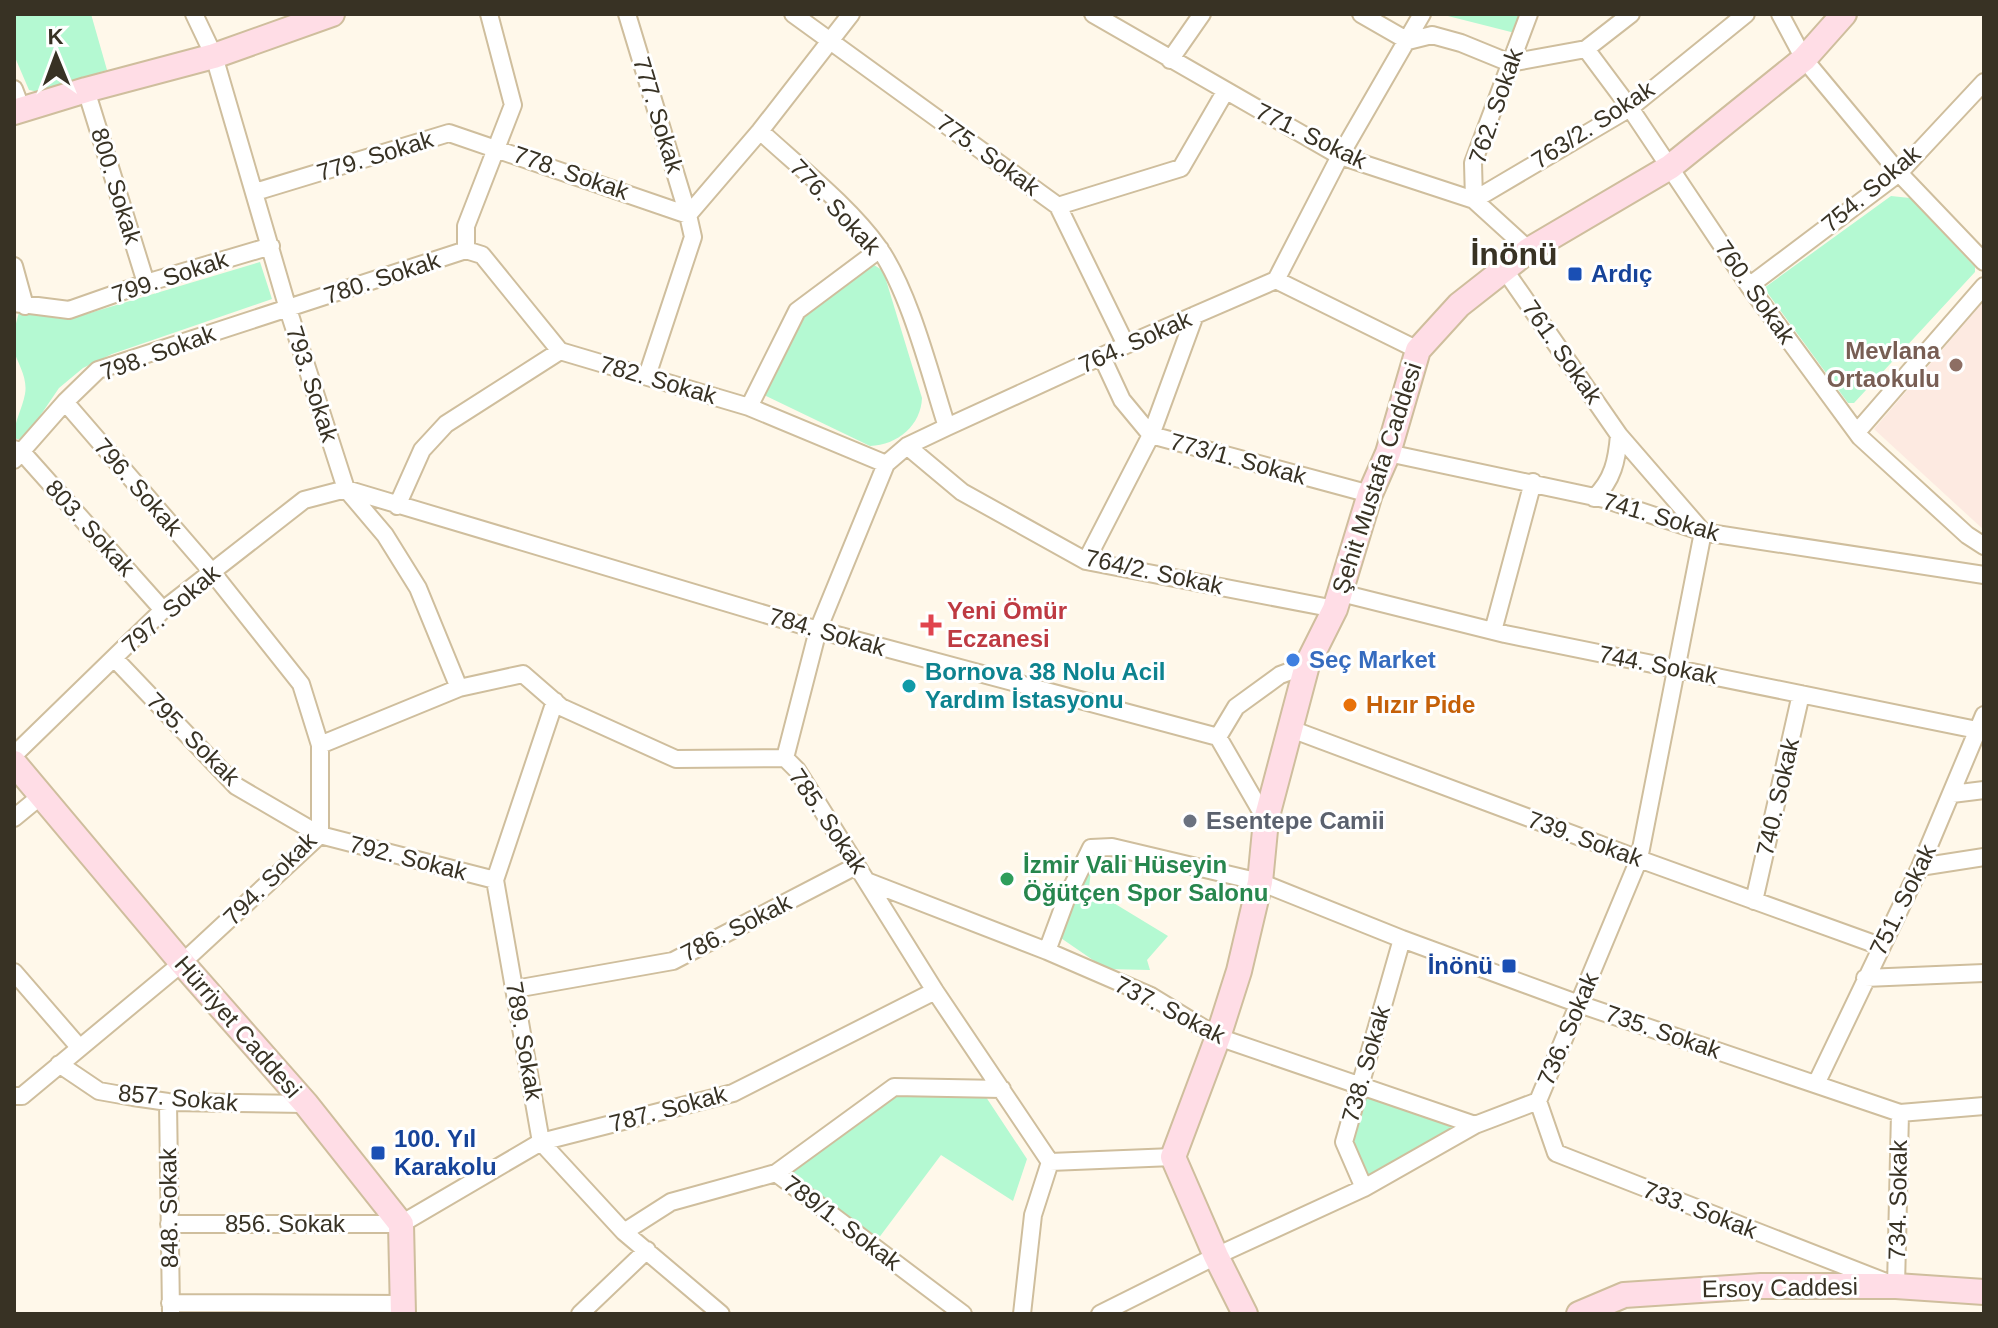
<svg xmlns="http://www.w3.org/2000/svg" width="1998" height="1328" viewBox="0 0 1998 1328" font-family="Arial,sans-serif">
<rect width="100%" height="100%" fill="#fff8ea"/>
<!-- education -->
<path fill="#fdeae1" d="M1984 301V530L1874 429Z"/>
<!-- green -->
<path fill="#b4f9d2" d="M14 14H91L107 70 39 92 29 90 14 55Z
M1440 14H1523L1515 33Z
M1891 196 1910 198 1975 267V272L1854 403H1848L1764 288Z
M260 262 272 299 112 354 83 368 59 388 23 441 14 438C14 421 22 410 25 394 28 378 18 364 14 351 11 339 16 324 19 312L62 319 83 315Z
M874 265 882 270 886 280 922 398C921 425 898 445 870 446L764 395 801 316 865 268Z
M1093 852 1089 888 1168 936 1147 960 1150 970 1106 969 1055 934Z
M1362 1090 1462 1126 1366 1182 1349 1141Z
M892 1093 984 1094 1027 1159 1013 1201 941 1155 875 1243 782 1174Z"/>
<g fill="none" stroke-linecap="round" stroke-linejoin="round">
<!-- street casing -->
<g stroke="#cfbe9d" stroke-width="20">
<path id="street" d="M194 14 214 56 288 309 346 489 385 535 418 588 459 688
M627 14 688 215
M793 14 1058 206 1126 345
M1093 14 1340 156 1474 200 1529 250
M1361 14 1408 41 1432 35 1461 43 1510 63 1586 49 1631 14
M1780 14 1804 59 1899 173 1984 262
M1586 49 1630 108 1749 286 1860 437 1967 535 1984 546
M1170 60 1202 14
M14 89 22 110
M86 90 146 283
M760 131C798 166 850 207 879 248 910 293 930 374 947 427
M255 192 449 133 688 215
M1474 200 1630 108 1746 14
M1474 200 1473 163 1529 14
M1058 206 1181 168 1225 92
M466 250 482 255 560 351 749 407 886 464
M466 250V226L513 105 489 14
M14 266 25 306
M1276 280 1418 350
M1749 286 1899 173 1984 82
M14 303 69 310 146 283 271 246
M1102 357 1122 400 1151 435 1370 494
M647 376 693 237 688 215 760 131 851 14
M749 407 797 311 880 249
M1857 432 1984 286
M907 446 962 492 1086 561 1335 609
M14 449 22 452 163 610
M1388 453 1604 499 1703 532 1984 575
M14 460 65 402 98 370 466 250
M346 489 818 630 1218 737 1266 820
M1594 498C1613 480 1617 460 1619 435
M397 506 422 450 446 424 560 351
M1086 561 1151 435 1195 315
M1341 593 1505 634 1977 730
M1493 631 1533 482
M114 658 236 786 320 835 495 880
M555 701 495 880 541 1142 624 1232 721 1314
M1291 729 1639 859 1880 946
M1218 737 1236 707 1280 675 1307 665
M320 745 459 688 523 674 561 707 676 759 785 758 797 770 935 991 1050 1162 1173 1157
M14 755 163 610 304 500 346 489
M785 758 818 630 886 464 907 446 947 427 1126 345 1276 280 1340 156 1422 14
M1952 794 1984 790
M14 818 42 795
M1920 867 1984 857
M869 882 1047 951 1151 996 1218 1037 1475 1125
M1754 901 1801 694
M1047 951 1067 897 1091 848 1112 847 1260 882 1402 939 1579 1004 1900 1113 1984 1106
M14 972 79 1047
M1865 978 1984 973
M515 989 673 961 856 866
M59 1064 99 1091 133 1097 168 1102 306 1104
M1816 1084 1920 867 1984 715
M14 1096H22L182 963 320 835V745L301 684 212 572 65 402
M1538 1101 1556 1153 1896 1286 1900 1113
M168 1102 171 1312
M776 1173 894 1087 1002 1089
M1364 1188 1344 1142 1402 939
M169 1224H401L541 1142 733 1093 935 991
M624 1232 671 1202 776 1173 963 1314
M170 1303 404 1304
M580 1314 647 1250
M1022 1314 1033 1215 1050 1162
M1100 1314 1216 1256 1364 1188 1475 1125 1538 1101 1639 859 1703 532 1619 435 1504 269"/>
</g>
<!-- secondary casing -->
<g stroke="#cfbe9d" stroke-width="28">
<path id="secondary" d="M14 112 86 90 214 56 332 14
M14 763 182 963 306 1104 401 1224 403 1314
M1245 1314 1216 1256 1173 1157 1218 1037 1239 971 1260 882 1266 820 1307 665 1335 609 1370 494 1388 453 1418 350 1459 305 1529 250 1670 167 1804 59 1844 14
M1579 1314 1624 1295 1761 1286H1896L1984 1292"/>
</g>
<!-- street -->
<use href="#street" stroke="#fff" stroke-width="16"/>
<!-- secondary -->
<use href="#secondary" stroke="#ffdde6" stroke-width="24"/>
</g>
<!-- markers -->
<g fill="#1a4fb4" stroke="#fff" stroke-width="3">
<rect x="1567" y="266" width="16" height="16" rx="4"/>
<rect x="1501" y="958" width="16" height="16" rx="4"/>
<rect x="370" y="1145" width="16" height="16" rx="4"/>
</g>
<circle fill="#8d6e63" stroke="#fff" stroke-width="3" cx="1956" cy="365" r="8"/>
<path fill="#e0444e" stroke="#fff" stroke-width="3" d="M927 613h8v8h8v8h-8v8h-8v-8h-8v-8h8z"/>
<circle fill="#3f7fe0" stroke="#fff" stroke-width="3" cx="1293" cy="660" r="8"/>
<circle fill="#0f9aa8" stroke="#fff" stroke-width="3" cx="909" cy="686" r="8"/>
<circle fill="#e8710a" stroke="#fff" stroke-width="3" cx="1350" cy="705" r="8"/>
<circle fill="#6b7280" stroke="#fff" stroke-width="3" cx="1190" cy="821" r="8"/>
<circle fill="#2e9e5b" stroke="#fff" stroke-width="3" cx="1007" cy="879" r="8"/>
<g text-anchor="middle" stroke-width="6" stroke-linejoin="round" paint-order="stroke">
<!-- street labels -->
<g font-size="24" fill="#383224" stroke="#fff">
<text transform="translate(1496 106) rotate(-71)" y="8">762. Sokak</text>
<text transform="translate(658 115) rotate(73)" y="8">777. Sokak</text>
<text transform="translate(1593 125) rotate(-33)" y="8">763/2. Sokak</text>
<text transform="translate(1311 136) rotate(26)" y="8">771. Sokak</text>
<text transform="translate(988 155) rotate(36)" y="8">775. Sokak</text>
<text transform="translate(375 156) rotate(-17)" y="8">779. Sokak</text>
<text transform="translate(571 173) rotate(19)" y="8">778. Sokak</text>
<text transform="translate(116 186) rotate(73)" y="8">800. Sokak</text>
<text transform="translate(1871 189) rotate(-40)" y="8">754. Sokak</text>
<text transform="translate(835 207) rotate(47)" y="8">776. Sokak</text>
<text transform="translate(170 277) rotate(-18)" y="8">799. Sokak</text>
<text transform="translate(382 278) rotate(-18)" y="8">780. Sokak</text>
<text transform="translate(1755 292) rotate(55)" y="8">760. Sokak</text>
<text transform="translate(1135 342) rotate(-24)" y="8">764. Sokak</text>
<text transform="translate(1562 352) rotate(55)" y="8">761. Sokak</text>
<text transform="translate(158 353) rotate(-20)" y="8">798. Sokak</text>
<text transform="translate(658 380) rotate(16)" y="8">782. Sokak</text>
<text transform="translate(312 384) rotate(72)" y="8">793. Sokak</text>
<text transform="translate(1238 459) rotate(15)" y="8">773/1. Sokak</text>
<text transform="translate(1377 478) rotate(-72)" y="8">Şehit Mustafa Caddesi</text>
<text transform="translate(138 487) rotate(49)" y="8">796. Sokak</text>
<text transform="translate(1661 517) rotate(16)" y="8">741. Sokak</text>
<text transform="translate(90 528) rotate(48)" y="8">803. Sokak</text>
<text transform="translate(1154 572) rotate(12)" y="8">764/2. Sokak</text>
<text transform="translate(171 609) rotate(-41)" y="8">797. Sokak</text>
<text transform="translate(827 632) rotate(16)" y="8">784. Sokak</text>
<text transform="translate(1658 665) rotate(11)" y="8">744. Sokak</text>
<text transform="translate(193 739) rotate(45)" y="8">795. Sokak</text>
<text transform="translate(1778 797) rotate(-77)" y="8">740. Sokak</text>
<text transform="translate(828 821) rotate(56)" y="8">785. Sokak</text>
<text transform="translate(1585 839) rotate(20)" y="8">739. Sokak</text>
<text transform="translate(408 858) rotate(14)" y="8">792. Sokak</text>
<text transform="translate(270 879) rotate(-45)" y="8">794. Sokak</text>
<text transform="translate(1903 900) rotate(-64)" y="8">751. Sokak</text>
<text transform="translate(736 928) rotate(-27)" y="8">786. Sokak</text>
<text transform="translate(1170 1010) rotate(27)" y="8">737. Sokak</text>
<text transform="translate(238 1027) rotate(49)" y="8">Hürriyet Caddesi</text>
<text transform="translate(1568 1029) rotate(-67)" y="8">736. Sokak</text>
<text transform="translate(1663 1032) rotate(19)" y="8">735. Sokak</text>
<text transform="translate(524 1041) rotate(80)" y="8">789. Sokak</text>
<text transform="translate(1366 1064) rotate(-74)" y="8">738. Sokak</text>
<text transform="translate(178 1098) rotate(5)" y="8">857. Sokak</text>
<text transform="translate(668 1109) rotate(-15)" y="8">787. Sokak</text>
<text transform="translate(1898 1200) rotate(-89)" y="8">734. Sokak</text>
<text transform="translate(169 1208) rotate(-91)" y="8">848. Sokak</text>
<text transform="translate(1700 1210) rotate(21)" y="8">733. Sokak</text>
<text transform="translate(842 1223) rotate(37)" y="8">789/1. Sokak</text>
<text x="285" y="1232">856. Sokak</text>
<text transform="translate(1780 1288) rotate(-1)" y="8">Ersoy Caddesi</text>
</g>
<!-- transit labels -->
<g font-size="24" font-weight="bold" fill="#164399" stroke="#fff" text-anchor="start">
<text x="1591" y="282">Ardıç</text>
<text x="1493" y="974" text-anchor="end">İnönü</text>
<text x="394" y="1147">100. Yıl<tspan x="394" dy="28">Karakolu</tspan></text>
</g>
<!-- education labels -->
<g font-size="24" font-weight="bold" fill="#785e54" stroke="#fff" text-anchor="end">
<text x="1940" y="359">Mevlana<tspan x="1940" dy="28">Ortaokulu</tspan></text>
</g>
<!-- health labels -->
<g font-size="24" font-weight="bold" fill="#be3a42" stroke="#fff" text-anchor="start">
<text x="947" y="619">Yeni Ömür<tspan x="947" dy="28">Eczanesi</tspan></text>
</g>
<!-- shop labels -->
<g font-size="24" font-weight="bold" fill="#366cbe" stroke="#fff" text-anchor="start">
<text x="1309" y="668">Seç Market</text>
</g>
<!-- culture labels -->
<g font-size="24" font-weight="bold" fill="#0d838f" stroke="#fff" text-anchor="start">
<text x="925" y="680">Bornova 38 Nolu Acil<tspan x="925" dy="28">Yardım İstasyonu</tspan></text>
</g>
<!-- food labels -->
<g font-size="24" font-weight="bold" fill="#c56008" stroke="#fff" text-anchor="start">
<text x="1366" y="713">Hızır Pide</text>
</g>
<!-- worship labels -->
<g font-size="24" font-weight="bold" fill="#5b616d" stroke="#fff" text-anchor="start">
<text x="1206" y="829">Esentepe Camii</text>
</g>
<!-- leisure labels -->
<g font-size="24" font-weight="bold" fill="#27864d" stroke="#fff" text-anchor="start">
<text x="1023" y="873">İzmir Vali Hüseyin<tspan x="1023" dy="28">Öğütçen Spor Salonu</tspan></text>
</g>
<!-- district labels -->
<g font-size="32" font-weight="bold" fill="#383224" stroke="#fff">
<text x="1514" y="265">İnönü</text>
</g>
</g>
<!-- border -->
<rect width="1998" height="1328" fill="none" stroke="#383224" stroke-width="32"/>
<!-- north arrow -->
<g transform="translate(56 56) rotate(359)" stroke="#ffffff" stroke-width="6" paint-order="stroke">
<path d="M0-6L14 30L0 20L-14 30Z" fill="#383224"/>
<text y="-12" font-size="22" font-weight="bold" text-anchor="middle" fill="#383224">K</text>
</g>
</svg>
